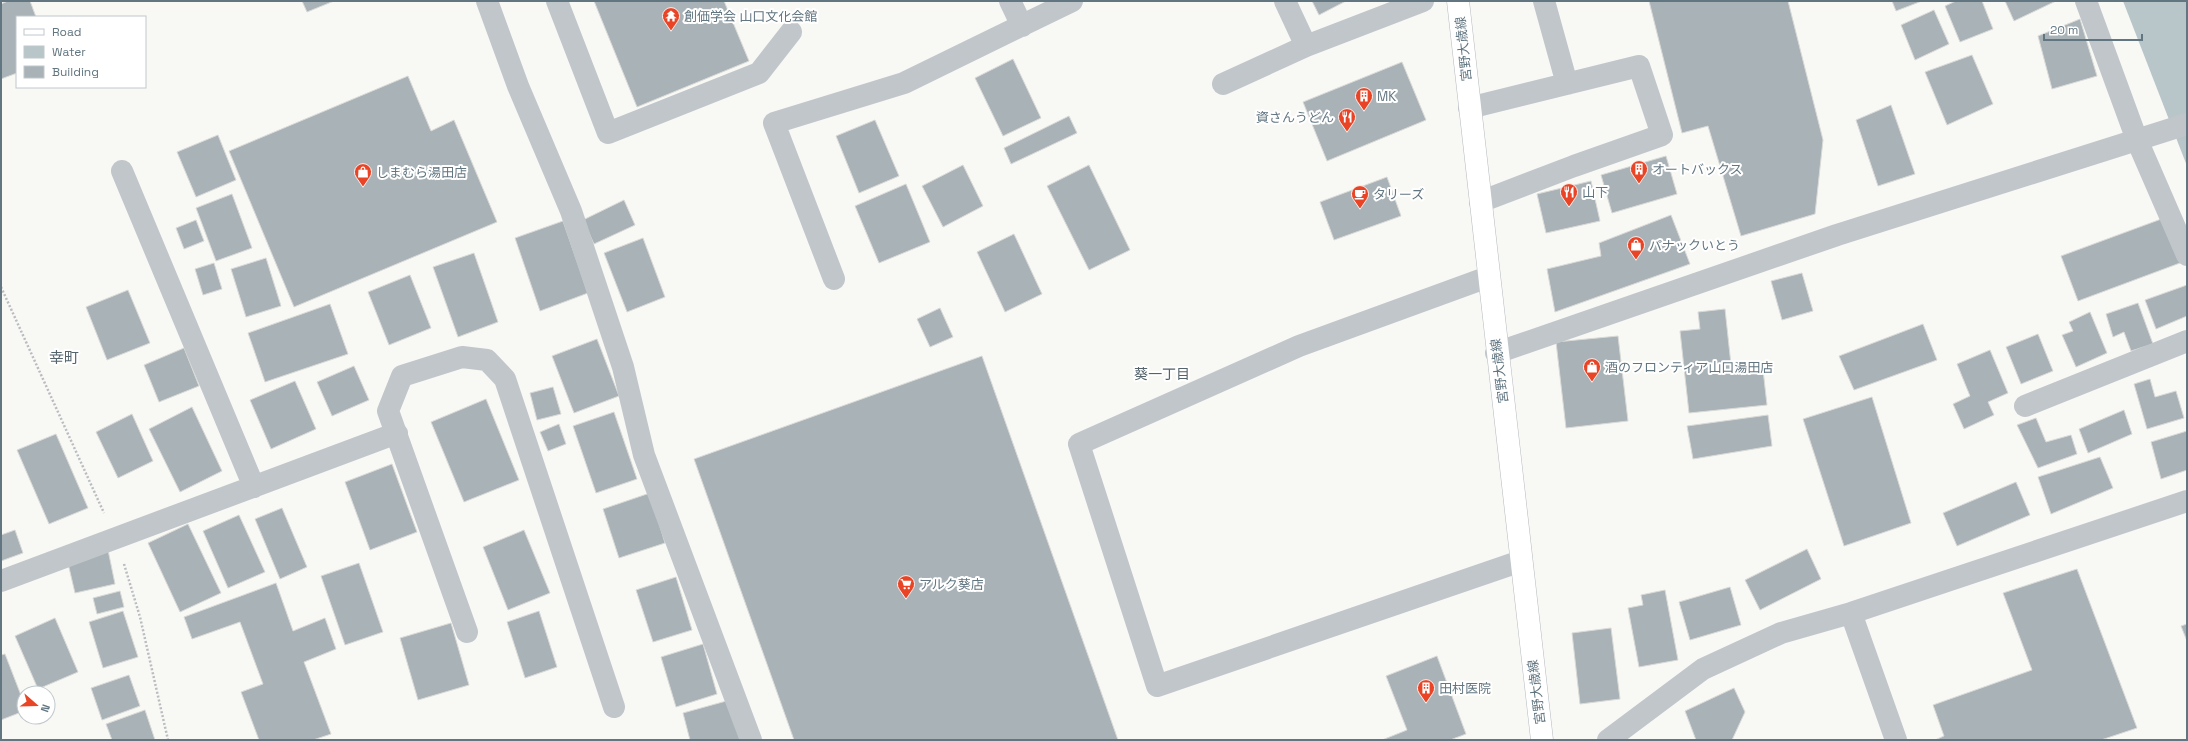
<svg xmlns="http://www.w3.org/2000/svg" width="2188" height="741" viewBox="0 0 2188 741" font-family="'Space Grotesk','Noto Sans JP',sans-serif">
<rect width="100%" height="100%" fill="#f8f8f5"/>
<!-- water -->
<path fill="#b8c6c9" d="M2123 1H2187V166Z"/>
<!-- building -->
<path fill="#a8b2b7" stroke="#dadad7" d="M8 1H30L36 17H17V73L1 79V4Z
M302 1H334L307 12Z
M594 1H724L749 61 637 107Z
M1312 1H1346L1319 15Z
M1649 1H1788L1823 140 1815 214 1741 236 1708 126 1682 133Z
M1892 1H1922L1896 11Z
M1956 1H1982L1993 29 1960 42 1945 6Z
M2005 1H2056L2014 21Z
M1934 10 1949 44 1915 60 1901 25Z
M2080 19 2097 76 2052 89 2038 36Z
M1972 55 1993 104 1947 125 1925 72Z
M1013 59 1041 118 1003 136 975 78Z
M1402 62 1426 120 1327 161 1303 102Z
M408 76 431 131 454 120 497 222 294 307 229 151Z
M1891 105 1915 174 1878 186 1856 120Z
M1069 116 1077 133 1011 164 1004 148Z
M875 120 899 176 859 193 836 136Z
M218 135 236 180 196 197 177 152Z
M1666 156 1677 194 1612 213 1601 175Z
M963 165 983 206 943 227 922 186Z
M1089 165 1130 250 1089 270 1047 186Z
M1387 177 1401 216 1334 240 1320 202Z
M1591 181 1600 221 1546 233 1537 194Z
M906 184 930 242 879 263 855 206Z
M232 194 252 248 216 261 196 208Z
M624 200 635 225 594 244 583 220Z
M1671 215 1690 264 1555 312 1547 269 1601 256 1599 243Z
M2164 218 2180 263 2078 301 2061 256Z
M196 220 204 241 184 249 176 228Z
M563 221 588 293 540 311 515 238Z
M1014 234 1042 294 1005 312 977 252Z
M643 238 665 297 627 312 604 253Z
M474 253 498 322 458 337 433 267Z
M266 258 281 306 246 317 231 269Z
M214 263 222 289 203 295 195 269Z
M1802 273 1813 311 1782 320 1771 281Z
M410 275 431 328 389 345 368 292Z
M2187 285V316L2156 329 2145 300Z
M128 290 150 343 107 360 86 307Z
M2138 303 2153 344 2131 351 2124 332 2113 337 2106 314Z
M330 304 348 354 265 382 248 333Z
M940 308 953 337 930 347 917 319Z
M1725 309 1732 374 1763 370 1767 405 1689 413 1680 331 1700 329 1698 312Z
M2090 312 2107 353 2076 367 2062 335 2073 331 2069 322Z
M1923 324 1937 360 1854 390 1839 356Z
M2038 334 2053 371 2021 384 2006 347Z
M1618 336 1628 421 1566 428 1556 342Z
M597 339 619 396 574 413 552 356Z
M184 348 199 386 159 402 144 365Z
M1990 350 2008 393 1988 402 1994 415 1964 429 1953 404 1970 396 1957 364Z
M982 356 1118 740H794L694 459Z
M354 366 369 400 332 416 317 382Z
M2150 379 2155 397 2176 391 2184 418 2147 429 2134 384Z
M295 381 316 429 271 449 250 400Z
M553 387 561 414 537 420 530 393Z
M1872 397 1911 523 1844 546 1803 419Z
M486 399 519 480 464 502 431 422Z
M192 407 222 471 180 492 149 429Z
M2124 410 2132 434 2088 453 2079 429Z
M614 412 637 479 596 493 573 426Z
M132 414 153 461 118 478 96 432Z
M1768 415 1772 446 1693 459 1687 426Z
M2036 418 2046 442 2071 435 2077 454 2038 468 2017 425Z
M559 424 566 444 548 451 540 432Z
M2187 431V470L2161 479 2151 442Z
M56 434 88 508 49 524 17 450Z
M2100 457 2113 488 2051 514 2038 477Z
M392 464 417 532 370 550 345 482Z
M2016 482 2030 515 1957 546 1943 513Z
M650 493 665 543 619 558 603 509Z
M282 508 307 567 280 579 255 519Z
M239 515 265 572 228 588 203 531Z
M188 524 221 593 180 612 148 543Z
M15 530 23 553 1 561V535Z
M524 530 550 593 508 610 483 547Z
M1807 549 1821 579 1760 610 1745 580Z
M108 550 115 584 75 593 67 559Z
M359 563 383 632 345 645 321 576Z
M2077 569 2137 728 2101 740H1935L1944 736 1933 705 2032 670 2003 593Z
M676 577 692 630 653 642 636 590Z
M276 583 293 631 325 618 336 649 304 662 331 734 313 740H259L241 692 263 684 240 622 192 639 184 617Z
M1730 587 1741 625 1690 640 1679 602Z
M1665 590 1678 660 1639 667 1628 608 1643 605 1641 595Z
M120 591 124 607 97 614 93 598Z
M123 611 138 657 103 668 89 622Z
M539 611 557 667 525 678 507 622Z
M55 618 78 672 38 689 15 636Z
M451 623 469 685 418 700 400 638Z
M2187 624V641L2181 626Z
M1611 628 1620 699 1580 704 1572 633Z
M703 644 717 694 676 707 661 657Z
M5 654 24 703V711L1 720V655Z
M1437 656 1466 734 1450 740H1382L1407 730 1386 676Z
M129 675 140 706 102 720 91 688Z
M1734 688 1745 712 1732 740H1696L1685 711Z
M730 700 741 740H690L683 713Z
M145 710 155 740H112L106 724Z"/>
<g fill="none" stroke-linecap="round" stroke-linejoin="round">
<!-- major casing -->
<g stroke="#b4babe" stroke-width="23">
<path id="major" d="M1458 1 1542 740"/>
</g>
<!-- path -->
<path stroke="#b9bdc0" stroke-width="2.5" stroke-dasharray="2 2" stroke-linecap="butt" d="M1 287 104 513
M124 564 140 617 168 740"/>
<!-- minor -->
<path stroke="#c1c6ca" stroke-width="22" d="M487 1 518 86 571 211 623 367 644 455 751 740
M557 1 608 133 759 73 791 32
M1010 1 1022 26
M1285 1 1306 46 1423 1
M1544 1 1567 84
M2086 1 2137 140 2187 255
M1223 84 1306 46
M1469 108 1639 66 1662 135 1574 166 1480 202
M122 171 254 487
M1488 277 1299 346 1079 444 1157 686 1521 561
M834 279 774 123 904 83 1072 1
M1496 353 1837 235 2187 124
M2025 406 2187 341
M1 581 397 433
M1851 613 1896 740
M467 632 388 411 402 376 462 357 487 360 505 379 614 707
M1608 740 1703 669 1781 633 1851 613 2187 501"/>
<!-- major -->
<use href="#major" stroke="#fff" stroke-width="22"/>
</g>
<!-- icons -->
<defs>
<g id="temple-pin" transform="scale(0.9)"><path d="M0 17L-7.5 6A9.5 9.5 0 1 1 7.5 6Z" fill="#e84425" stroke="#fff"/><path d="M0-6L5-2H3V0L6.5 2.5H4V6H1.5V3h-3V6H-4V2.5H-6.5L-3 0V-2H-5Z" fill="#fff"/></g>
<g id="building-pin" transform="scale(0.9)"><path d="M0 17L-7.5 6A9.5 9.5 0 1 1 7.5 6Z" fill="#e84425" stroke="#fff"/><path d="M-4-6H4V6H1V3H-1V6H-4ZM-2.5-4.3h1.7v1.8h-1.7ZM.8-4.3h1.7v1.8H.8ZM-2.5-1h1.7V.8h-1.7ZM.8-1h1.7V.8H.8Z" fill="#fff"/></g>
<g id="restaurant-pin" transform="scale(0.9)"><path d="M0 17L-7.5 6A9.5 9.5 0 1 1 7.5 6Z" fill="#e84425" stroke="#fff"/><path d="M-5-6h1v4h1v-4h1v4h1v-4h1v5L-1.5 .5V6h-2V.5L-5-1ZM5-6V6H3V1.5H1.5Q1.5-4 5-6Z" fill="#fff"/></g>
<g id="shop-pin" transform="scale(0.9)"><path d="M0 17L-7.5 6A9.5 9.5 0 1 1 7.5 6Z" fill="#e84425" stroke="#fff"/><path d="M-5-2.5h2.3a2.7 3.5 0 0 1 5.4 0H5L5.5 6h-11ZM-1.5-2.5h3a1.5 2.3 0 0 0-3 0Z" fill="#fff"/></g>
<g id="cafe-pin" transform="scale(0.9)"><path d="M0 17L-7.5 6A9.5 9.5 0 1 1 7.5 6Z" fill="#e84425" stroke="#fff"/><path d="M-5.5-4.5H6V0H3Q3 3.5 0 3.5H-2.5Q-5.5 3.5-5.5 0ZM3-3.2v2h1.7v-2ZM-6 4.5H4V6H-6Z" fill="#fff"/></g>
<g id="supermarket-pin" transform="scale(0.9)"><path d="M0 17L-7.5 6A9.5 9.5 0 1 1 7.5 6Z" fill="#e84425" stroke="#fff"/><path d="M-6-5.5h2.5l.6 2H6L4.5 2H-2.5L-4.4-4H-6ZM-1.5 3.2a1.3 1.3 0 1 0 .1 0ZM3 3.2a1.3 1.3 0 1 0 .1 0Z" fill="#fff"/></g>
</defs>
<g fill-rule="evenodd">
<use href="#temple-pin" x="671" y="16"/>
<use href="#building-pin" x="1364" y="96"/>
<use href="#restaurant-pin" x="1347" y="117"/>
<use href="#building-pin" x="1639" y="169"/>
<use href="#shop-pin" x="363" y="172"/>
<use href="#restaurant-pin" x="1569" y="192"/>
<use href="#cafe-pin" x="1360" y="194"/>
<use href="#shop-pin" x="1636" y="245"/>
<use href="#shop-pin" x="1592" y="367"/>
<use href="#supermarket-pin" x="906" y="584"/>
<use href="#building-pin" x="1426" y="688"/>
</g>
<g text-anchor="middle" stroke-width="4" stroke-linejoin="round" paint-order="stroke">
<!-- poi labels -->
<g font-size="13" fill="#627681" stroke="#fff" text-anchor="start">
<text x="684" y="21">創価学会 山口文化会館</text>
<text x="1377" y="101">MK</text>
<text x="1334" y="122" text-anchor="end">資さんうどん</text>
<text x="1652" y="174">オートバックス</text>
<text x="376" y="177">しまむら湯田店</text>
<text x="1582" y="197">山下</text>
<text x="1373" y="199">タリーズ</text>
<text x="1649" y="250">パナックいとう</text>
<text x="1605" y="372">酒のフロンティア山口湯田店</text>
<text x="919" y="589">アルク葵店</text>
<text x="1439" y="693">田村医院</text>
</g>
<!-- street labels -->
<g font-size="13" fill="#627681" stroke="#fff">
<text transform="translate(1463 49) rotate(-96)" y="5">宮野大歳線</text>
<text transform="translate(1499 371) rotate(-97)" y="5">宮野大歳線</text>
<text transform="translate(1536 692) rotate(-97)" y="5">宮野大歳線</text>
</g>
<!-- neighbourhood labels -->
<g font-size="14" fill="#54636c" stroke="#fff">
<text x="1162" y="379">葵一丁目</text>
</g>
<!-- quarter labels -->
<g font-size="15" fill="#54636c" stroke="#fff">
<text x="64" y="363">幸町</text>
</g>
</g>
<!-- border -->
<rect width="2188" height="741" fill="none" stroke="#627681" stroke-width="4"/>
<!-- legend -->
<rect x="16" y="16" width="130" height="72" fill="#ffffff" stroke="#c0c8cd"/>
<rect x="24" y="29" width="20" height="6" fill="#ffffff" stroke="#c0c8cd"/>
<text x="52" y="36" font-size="12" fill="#627681">Road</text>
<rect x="24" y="46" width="20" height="12" fill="#b8c6c9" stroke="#c0c8cd"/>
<text x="52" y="56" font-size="12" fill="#627681">Water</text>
<rect x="24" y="66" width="20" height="12" fill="#a8b2b7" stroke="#c0c8cd"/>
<text x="52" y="76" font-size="12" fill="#627681">Building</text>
<!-- north arrow -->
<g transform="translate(36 705) rotate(110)"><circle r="19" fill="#ffffff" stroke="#c0c8cd"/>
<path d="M0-3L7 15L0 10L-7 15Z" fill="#e84425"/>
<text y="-6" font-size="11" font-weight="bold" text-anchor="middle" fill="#627681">N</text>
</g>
<!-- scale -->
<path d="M2044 34v6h98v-6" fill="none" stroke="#627681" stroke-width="2"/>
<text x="2050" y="34" font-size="12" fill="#627681" stroke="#ffffff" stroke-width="3" paint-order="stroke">20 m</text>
</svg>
